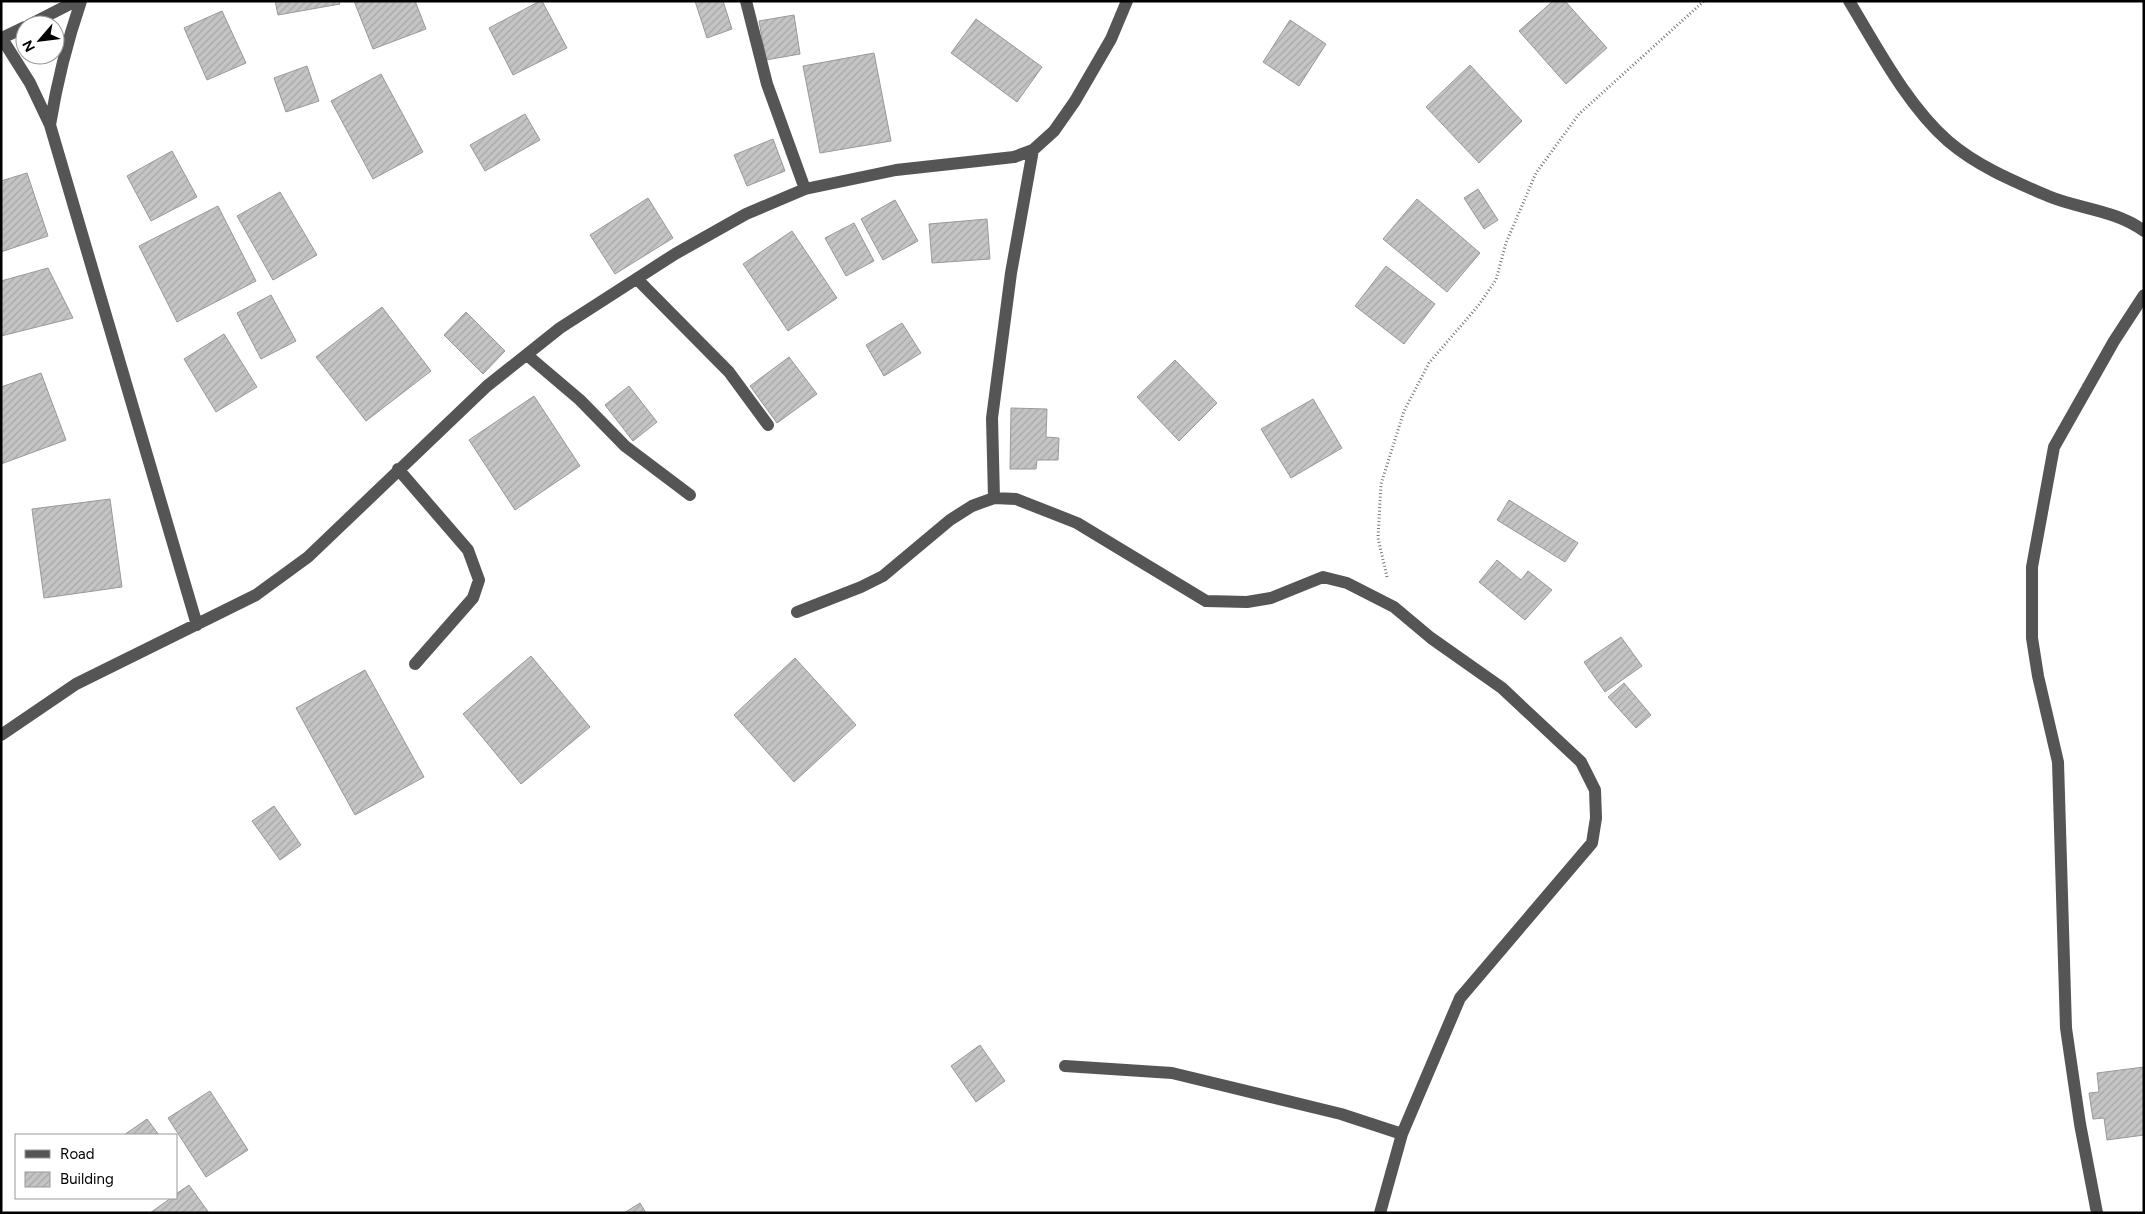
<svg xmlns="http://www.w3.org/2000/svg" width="2145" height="1214" viewBox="0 0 2145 1214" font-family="Figtree,sans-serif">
<defs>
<pattern id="building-hatch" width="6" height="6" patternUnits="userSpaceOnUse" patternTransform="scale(1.25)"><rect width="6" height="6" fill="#c4c4c4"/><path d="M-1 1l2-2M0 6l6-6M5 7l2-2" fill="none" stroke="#a7a7a7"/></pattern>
</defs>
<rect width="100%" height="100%" fill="#fff"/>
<!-- building -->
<path fill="url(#building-hatch)" stroke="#999" d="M275 1H339L340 4 278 15Z
M354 1H415L426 29 373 49Z
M540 1H542L567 48 513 75 489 28Z
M695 1H723L732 29 707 38Z
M1553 1H1565L1607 48 1566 84 1519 31Z
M222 11 246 63 207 80 184 28Z
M794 15 800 54 766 60 759 21Z
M976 19 1042 67 1017 102 951 53Z
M1290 20 1326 44 1299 86 1263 62Z
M874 53 891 141 820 153 803 66Z
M1470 65 1522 121 1479 163 1426 107Z
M307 66 319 101 286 112 274 78Z
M381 74 423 152 373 179 331 101Z
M525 114 540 140 485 171 470 145Z
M773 139 785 171 747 186 734 155Z
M172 151 197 197 151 221 127 176Z
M27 173 48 236 1 252V181Z
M1478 189 1498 220 1484 229 1464 198Z
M280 192 317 255 273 280 237 216Z
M648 198 673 238 615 274 590 235Z
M1417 199 1480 253 1447 292 1383 239Z
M895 200 918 241 883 260 861 219Z
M218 206 256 281 177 322 139 246Z
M987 219 990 259 932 263 929 224Z
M854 223 874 261 846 276 825 238Z
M792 231 837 298 788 331 743 264Z
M1386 266 1435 304 1404 344 1355 306Z
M48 268 73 318 1 336V281Z
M271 295 296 341 261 359 237 313Z
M382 307 431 371 366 421 316 357Z
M466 312 505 351 483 374 444 335Z
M902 323 921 353 884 376 866 345Z
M224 334 257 387 216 412 184 359Z
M789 357 817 394 777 423 750 386Z
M1175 360 1217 403 1179 441 1137 397Z
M41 373 66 440 1 464V387Z
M629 386 657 422 633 441 605 405Z
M534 396 580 466 515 510 469 440Z
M1313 399 1342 448 1291 478 1261 429Z
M1011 408 1047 409 1046 437 1059 438 1058 460H1037L1036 469H1010Z
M110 499 122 587 44 598 32 509Z
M1509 500 1578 543 1565 562 1497 520Z
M1497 560 1521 580 1528 571 1552 590 1525 620 1479 582Z
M1621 637 1642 666 1605 692 1584 662Z
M531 656 590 727 521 784 463 714Z
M795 658 856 725 794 782 734 715Z
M365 670 424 777 355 815 296 708Z
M1624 683 1651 715 1636 728 1608 697Z
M274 806 301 845 280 860 252 821Z
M980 1045 1005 1081 976 1102 951 1066Z
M2144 1067V1135L2107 1140 2104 1118 2093 1119 2089 1093 2099 1092 2097 1073Z
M210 1091 248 1150 206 1177 168 1118Z
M147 1119 159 1135H124Z
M189 1185 209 1213H150L171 1198H176V1194Z
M640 1203 646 1213H624Z"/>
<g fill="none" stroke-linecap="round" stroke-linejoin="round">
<!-- path -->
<path stroke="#777" stroke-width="3" stroke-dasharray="1 2.5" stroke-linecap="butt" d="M1387 577 1378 538 1381 484 1404 411 1429 363 1478 306 1496 280 1506 243 1536 173 1579 114 1704 1"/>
<!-- minor -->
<path stroke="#555" stroke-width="12" d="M746 1 767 84 805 189
M1849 1C1877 47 1907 105 1948 141 1977 166 2013 181 2048 196 2079 209 2116 210 2144 231
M29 25 76 1
M1 37 30 83 50 125 197 625
M2 38 25 27
M50 125C57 82 67 42 81 1
M637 279 729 372 768 425
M527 355 580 400 625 446 690 495
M398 469 468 550 479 580 473 598 415 664
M994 498 992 418 1011 273 1033 150
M797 612 861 587 883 576 950 520 972 506 994 498 1016 499 1077 523 1206 601 1247 602 1271 598 1323 577 1347 583 1394 607 1431 638 1502 688 1581 762 1595 790 1596 818 1592 843 1460 998 1402 1134 1380 1213
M1 735 76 684 256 595 308 557 487 386 560 328 675 254 746 214 805 189 896 170 1014 157 1033 150 1054 131 1075 101 1111 39 1127 1
M1065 1066 1172 1073 1341 1114 1402 1134
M2097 1213 2080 1124 2066 1028 2058 762 2038 676 2032 638V567L2054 447 2114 341 2144 295"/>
</g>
<!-- border -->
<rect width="2145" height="1214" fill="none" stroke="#000000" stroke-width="5"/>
<!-- legend -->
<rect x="15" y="1134" width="162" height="65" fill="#ffffff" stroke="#999999"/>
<rect x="25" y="1150" width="25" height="8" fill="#555555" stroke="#999999"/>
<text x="60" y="1159" font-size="15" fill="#000000">Road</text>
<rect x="25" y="1172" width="25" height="15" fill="url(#building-hatch)" stroke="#999999"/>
<text x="60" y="1184" font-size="15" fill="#000000">Building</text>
<!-- north arrow -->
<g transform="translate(40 40) rotate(242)"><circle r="24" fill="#ffffff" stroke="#999999"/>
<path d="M0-4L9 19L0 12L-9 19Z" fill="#000000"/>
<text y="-8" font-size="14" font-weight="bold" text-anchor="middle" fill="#000000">N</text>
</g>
</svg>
